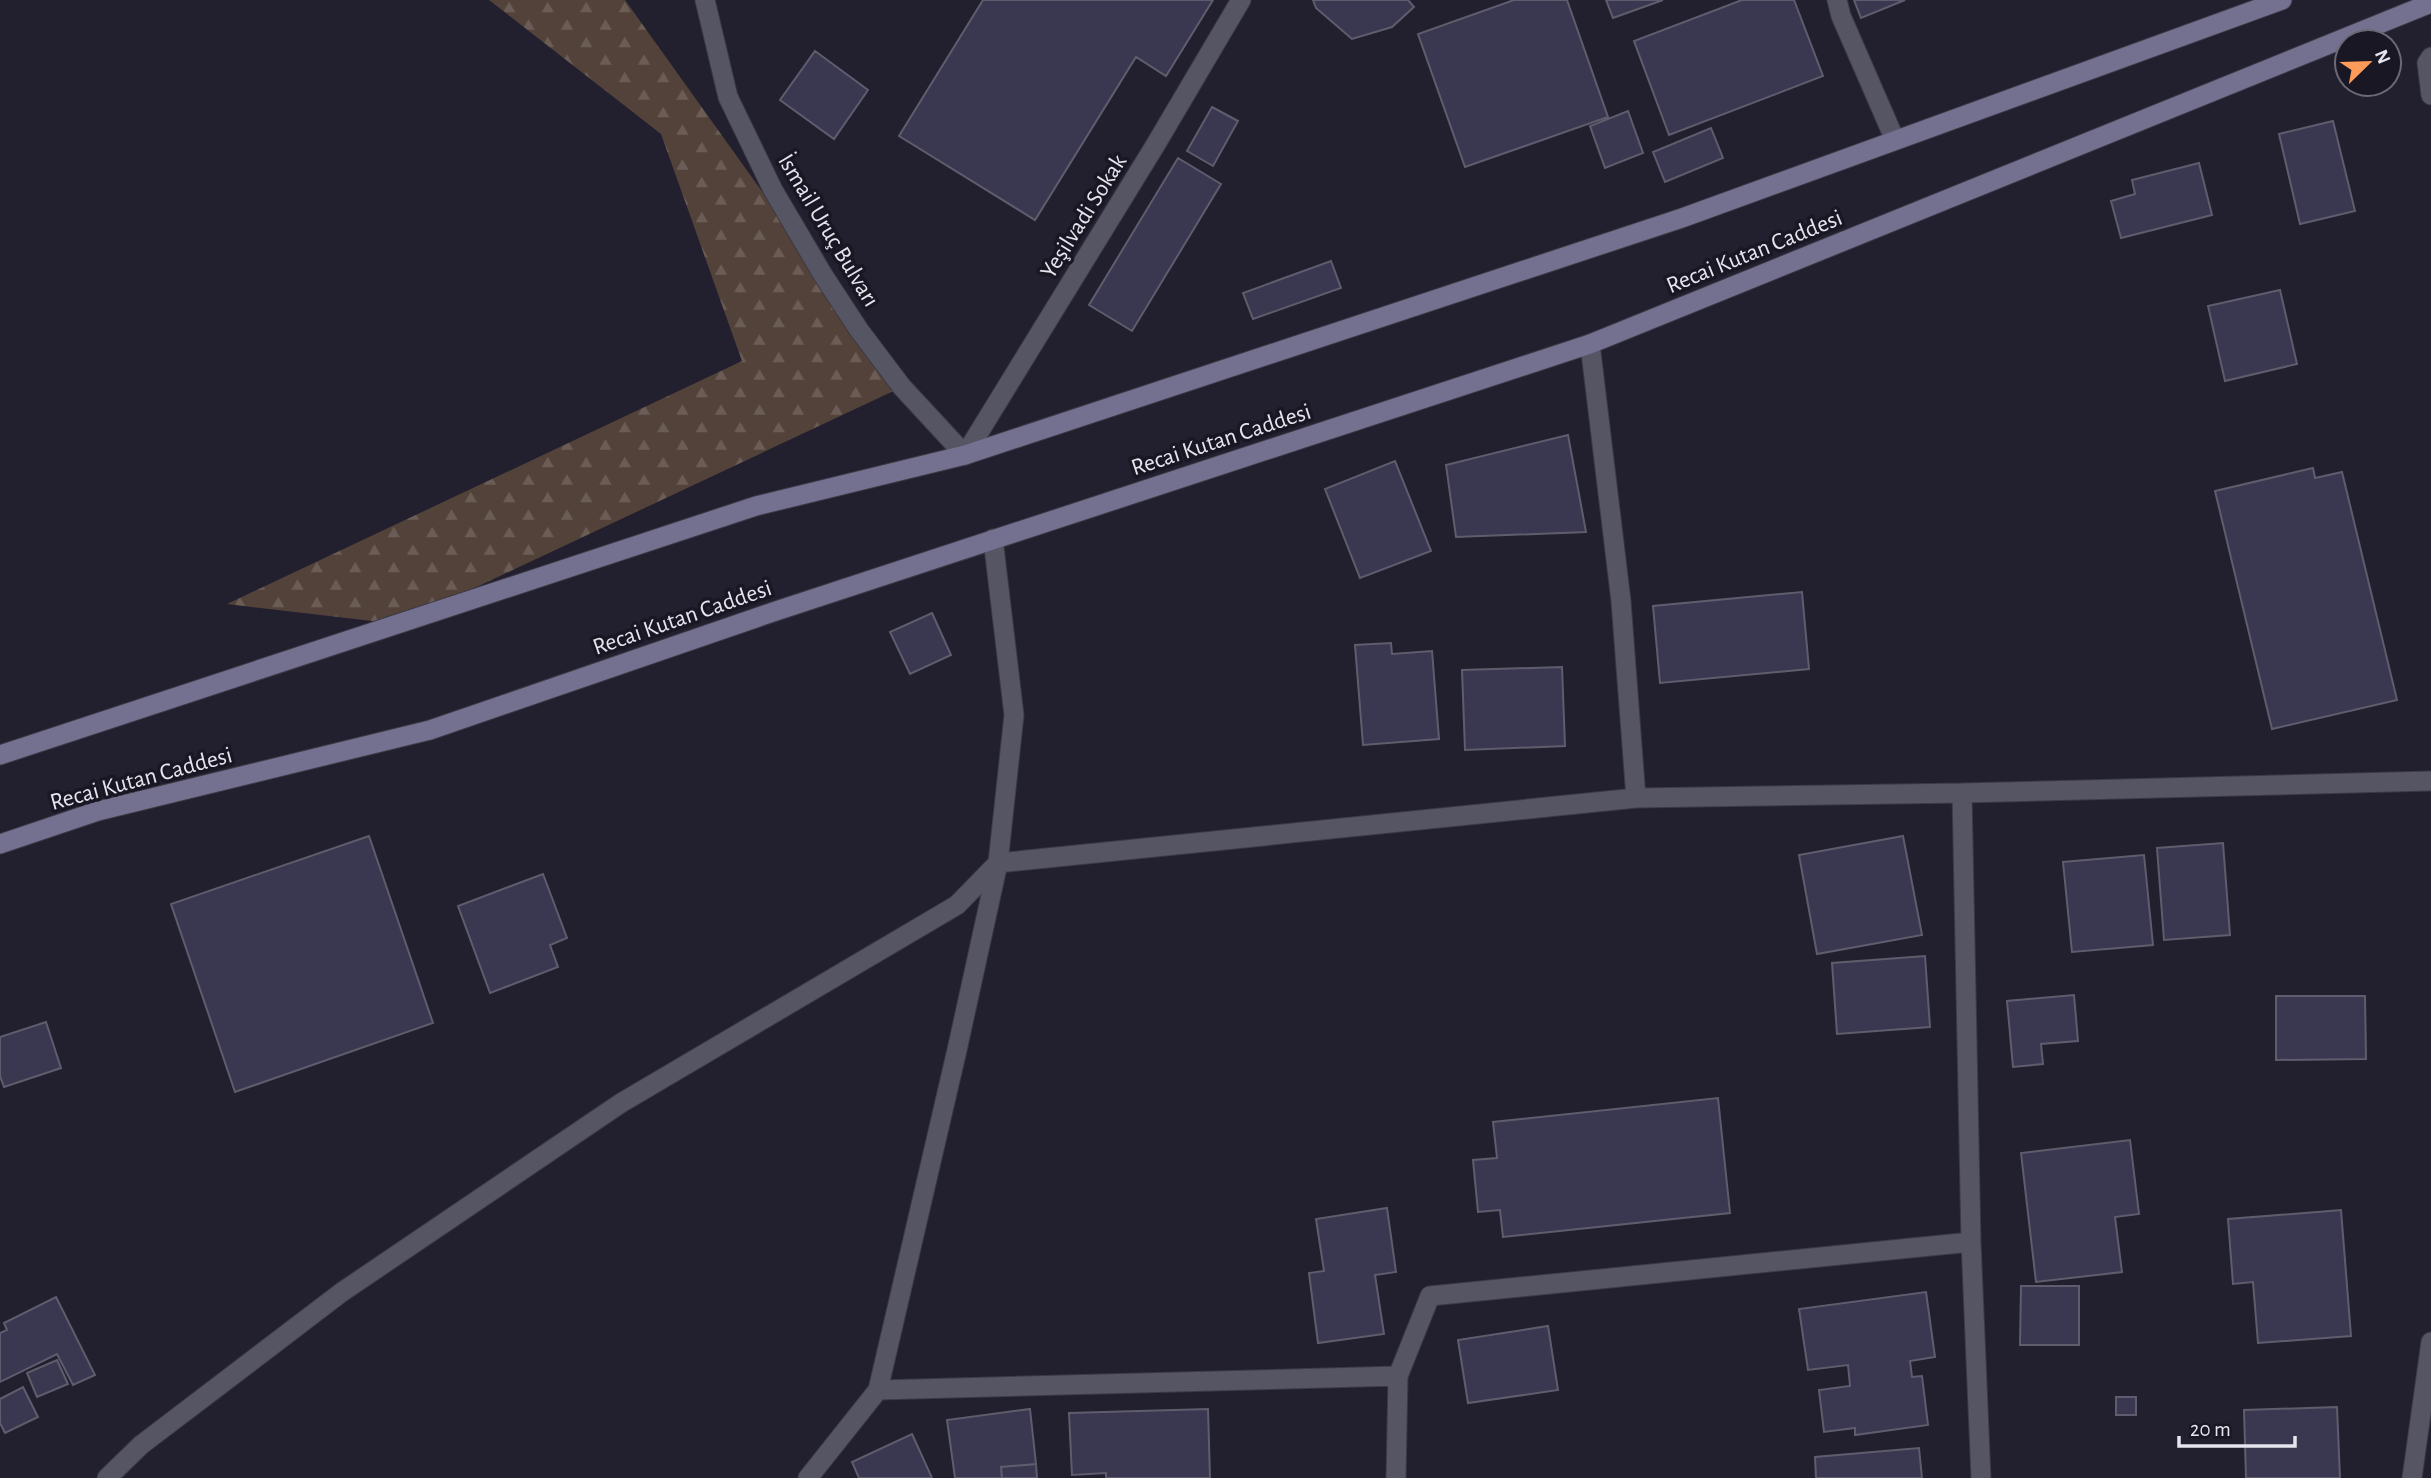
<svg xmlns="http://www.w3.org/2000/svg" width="2431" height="1478" viewBox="0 0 2431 1478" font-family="'Alegreya Sans',sans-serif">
<defs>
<pattern id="forest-firs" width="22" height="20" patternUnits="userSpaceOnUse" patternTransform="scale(1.75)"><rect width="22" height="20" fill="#524239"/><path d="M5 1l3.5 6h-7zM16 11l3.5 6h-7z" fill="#6b5d56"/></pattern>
</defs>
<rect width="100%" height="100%" fill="#22202e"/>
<!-- forest -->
<path fill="url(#forest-firs)" d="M489 0H625L902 387 398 624 227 604 742 361 661 134Z"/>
<!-- building -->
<path fill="#3a3750" stroke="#5f5d6d" stroke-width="2" d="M983 0H1213L1166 76 1136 57 1035 220 899 136Z
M1313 0H1408L1414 7 1392 27 1352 39 1316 8Z
M1514 0H1567L1608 117 1465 167 1418 34Z
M1606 0H1663L1613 18Z
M1742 0H1794L1823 76 1669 135 1634 41Z
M1854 0H1905L1861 18Z
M815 51 868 90 834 139 780 100Z
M1212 107 1238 121 1213 166 1187 151Z
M1628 111 1643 153 1605 168 1590 126Z
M2333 121 2355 211 2300 224 2279 134Z
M1711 128 1723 158 1665 182 1653 152Z
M1178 158 1221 184 1132 331 1089 305Z
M2199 163 2212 215 2121 238 2111 201 2135 194 2132 180Z
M1331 261 1341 288 1253 319 1243 293Z
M2280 290 2297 364 2225 381 2208 306Z
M1568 435 1586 532 1456 537 1446 465Z
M1395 461 1431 551 1360 578 1325 489Z
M2313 468 2315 478 2342 472 2397 700 2272 729 2215 491Z
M1802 592 1809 669 1660 683 1653 606Z
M932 613 951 655 910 674 890 632Z
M1391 643 1392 654 1432 651 1439 739 1363 745 1355 645Z
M1562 667 1565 746 1465 750 1462 670Z
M369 836 433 1023 235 1092 171 904Z
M1903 836 1922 935 1817 954 1799 855Z
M2223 843 2230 935 2164 940 2157 848Z
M2144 855 2153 945 2072 952 2063 862Z
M543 874 567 938 550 945 558 967 490 993 458 906Z
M1925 956 1930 1027 1837 1034 1832 963Z
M2074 995 2078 1041 2041 1044 2043 1064 2013 1067 2007 1001Z
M2276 996H2365L2366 1059 2276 1060Z
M46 1022 61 1068 4 1087 0 1076V1037Z
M1718 1098 1730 1213 1503 1237 1500 1210 1478 1212 1473 1160 1497 1158 1493 1122Z
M2130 1140 2139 1214 2115 1217 2122 1272 2036 1282 2021 1153Z
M1387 1208 1396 1272 1375 1275 1384 1334 1318 1343 1309 1273 1324 1271 1316 1219Z
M2341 1210 2351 1336 2258 1343 2253 1282 2233 1284 2228 1219Z
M2021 1286H2079V1345H2020Z
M1926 1292 1935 1357 1910 1361 1912 1377 1922 1376 1928 1425 1855 1435V1428L1824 1432 1819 1390 1850 1386 1848 1365 1808 1370 1799 1309Z
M56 1297 95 1375 73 1385 57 1354 0 1382V1333L7 1330 4 1323Z
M1548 1326 1558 1390 1468 1403 1458 1340Z
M57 1360 68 1384 37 1397 27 1373Z
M23 1387 38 1417 5 1433 0 1423V1399Z
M2116 1397H2136V1415H2116Z
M2337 1407 2340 1478H2246L2244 1410Z
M1030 1409 1036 1464 1001 1467 1002 1478H955L947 1420Z
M1208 1409 1210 1478H1106V1473L1072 1475 1069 1413Z
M912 1434 932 1478H859L852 1462Z
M1919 1448 1922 1478H1816L1815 1457Z
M1036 1464 1037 1478H1002L1001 1467Z"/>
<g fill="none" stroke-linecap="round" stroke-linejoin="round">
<!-- minor casing -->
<g stroke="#3c3a46" stroke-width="21">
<path id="minor" d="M1837 0 1841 16 1895 140
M1590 344 1621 601 1636 798
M965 455 1156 144 1241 0
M1971 1242 1962 793 2431 781
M1398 1376 1430 1296 1971 1242 1981 1478
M878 1390 1398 1376 1396 1478
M107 1478 141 1445 342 1292 621 1103 957 905 998 863 1014 715 993 539
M808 1478 878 1390 957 1050 998 863 1636 798 1962 793"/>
</g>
<!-- tertiary casing -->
<g stroke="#3c3a46" stroke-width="21">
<path id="tertiary" d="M705 0 728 97 773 190 823 275 859 330 902 387 965 455
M2431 57 2427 63 2431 95
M2412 1478 2431 1342"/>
</g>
<!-- secondary casing -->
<g stroke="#3c3a46" stroke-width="21">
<path id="secondary" d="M0 755 756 506 965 455 1682 218 2282 0
M0 844 98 811 430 730 776 611 1590 344 2431 3"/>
</g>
<!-- minor -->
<use href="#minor" stroke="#565564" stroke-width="19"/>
<!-- tertiary -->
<use href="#tertiary" stroke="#565564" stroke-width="19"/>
<!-- secondary -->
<use href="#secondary" stroke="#747090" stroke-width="19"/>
</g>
<g text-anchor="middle" stroke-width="7" stroke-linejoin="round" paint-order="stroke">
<!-- street labels -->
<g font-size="24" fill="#e6e5ee" stroke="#191724">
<text transform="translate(1083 216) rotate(-58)" y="8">Yeşilvadi Sokak</text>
<text transform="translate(829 230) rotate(59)" y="8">İsmail Uruç Bulvarı</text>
<text transform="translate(1754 251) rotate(-22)" y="8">Recai Kutan Caddesi</text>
<text transform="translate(1221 439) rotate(-18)" y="8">Recai Kutan Caddesi</text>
<text transform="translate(682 617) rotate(-19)" y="8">Recai Kutan Caddesi</text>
<text transform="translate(141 778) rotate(-15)" y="8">Recai Kutan Caddesi</text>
</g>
</g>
<!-- north arrow -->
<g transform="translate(2368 63) rotate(67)"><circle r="33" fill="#191724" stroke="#6b6975" stroke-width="2"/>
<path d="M0-5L12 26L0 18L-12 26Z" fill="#fe9b59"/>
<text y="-10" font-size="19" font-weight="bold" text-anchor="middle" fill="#e6e5ee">N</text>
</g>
<!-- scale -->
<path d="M2179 1436v10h116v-10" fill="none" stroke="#e6e5ee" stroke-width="3.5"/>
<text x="2190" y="1436" font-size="21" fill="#e6e5ee" stroke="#191724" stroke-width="5" paint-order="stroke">20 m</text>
</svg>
